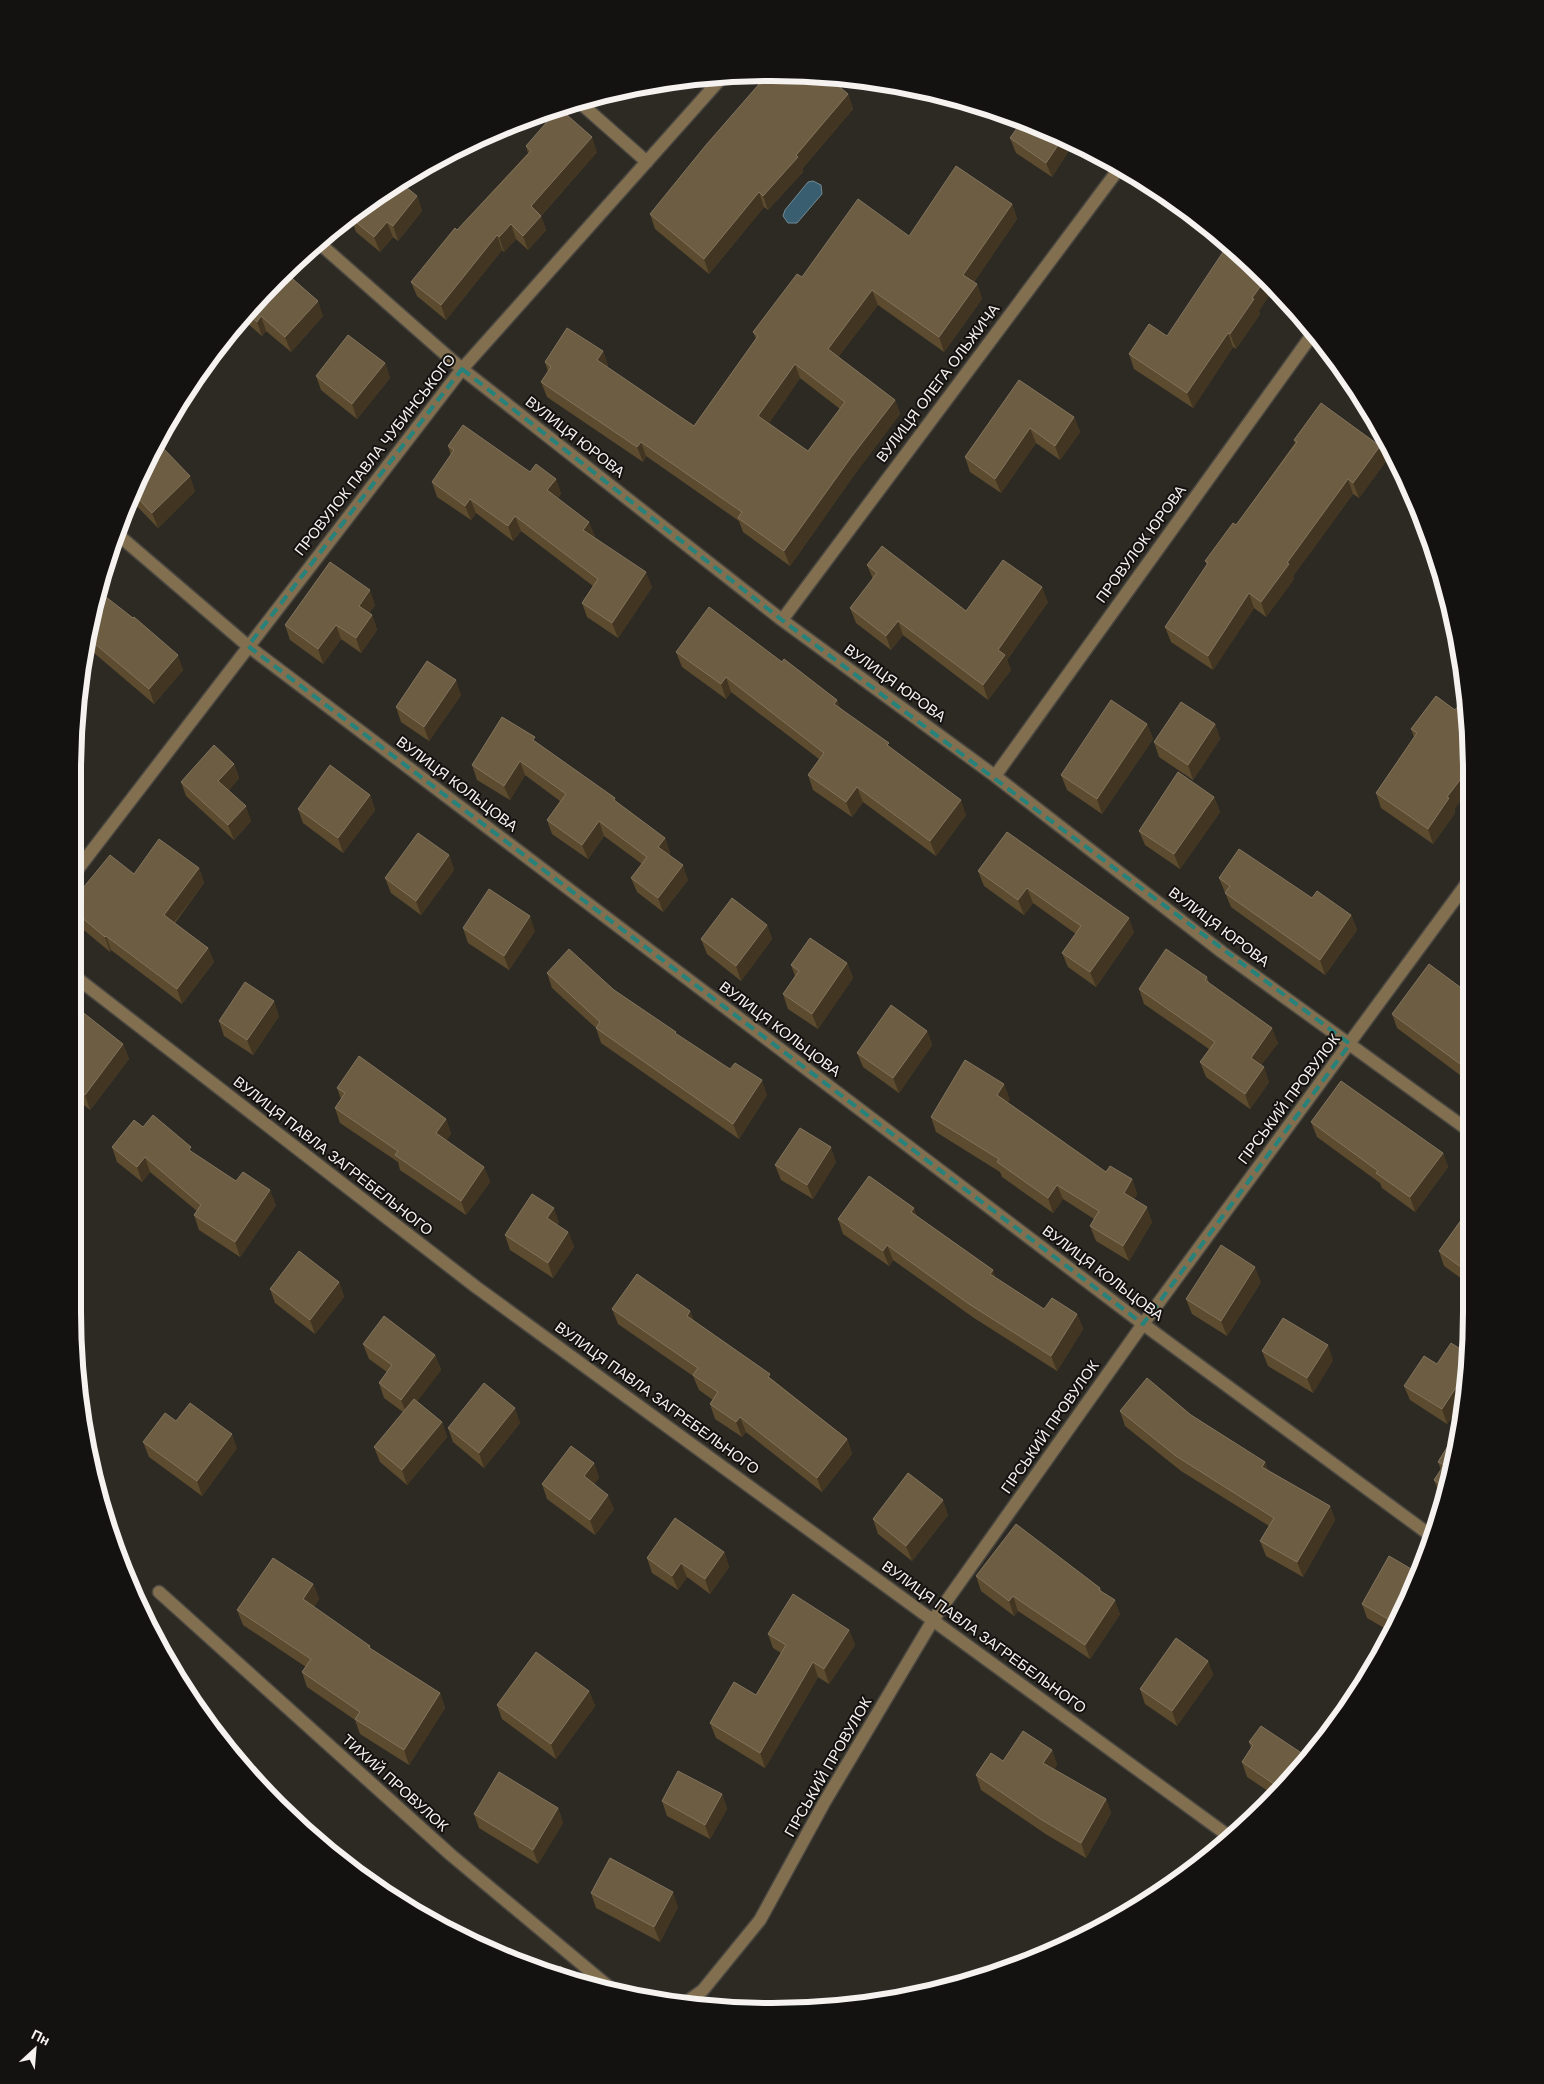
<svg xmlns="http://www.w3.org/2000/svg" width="1544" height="2084" viewBox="0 0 1544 2084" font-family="Helvetica,sans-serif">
<rect width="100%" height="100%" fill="#2d2a24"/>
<!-- water -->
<path fill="#385e6f" stroke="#718a95" d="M813 181 821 185 822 194 797 223H788L783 216 785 210 808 182Z"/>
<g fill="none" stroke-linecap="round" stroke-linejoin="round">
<!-- street casing -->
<g stroke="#494640" stroke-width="15">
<path id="street" d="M578 101 647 162
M319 243 462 369 782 620 995 776 1222 952 1468 1130
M116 533 248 646 1143 1324 1434 1538
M782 620 1121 166
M995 776 1314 332
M74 874 462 369 725 74
M73 975 476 1287 1230 1837
M159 1592 451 1855 614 1991
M685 2003 703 1990 760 1920 824 1803 933 1620 1143 1324 1467 883"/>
</g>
<!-- street -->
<use href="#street" stroke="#816f50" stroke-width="12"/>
</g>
<!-- wall -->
<path fill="#5c4b2e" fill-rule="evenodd" d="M848 94 853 109 802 169 803 172 768 210 764 207 709 274 655 229 650 214Z
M1010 138 1073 144 1052 177 1016 153Z
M526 146 597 152 541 216 546 230 528 250 516 239 504 252 502 250 446 320 417 296 411 282 457 230 528 153Z
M417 196 422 211 398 241 393 237 380 252 356 232 351 218Z
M1012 204 1017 219 974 282 977 284 982 299 944 352 878 305 838 357 895 400 900 414 857 471 790 566 743 532 739 521 646 456 643 462 547 397 541 382 548 372 545 362 603 351 608 366 607 367 694 426 756 339 753 332 802 277 909 236ZM800 378 840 409 808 451 769 423Z
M246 311 323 316 291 352 266 331 262 336 241 318Z
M1259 311 1260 314 1236 349 1233 347 1193 408 1134 369 1129 354 1167 336Z
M385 363 390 378 357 419 321 390 316 376Z
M1019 380 1074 417 1080 432 1060 460 1036 443 1001 493 970 472 965 457Z
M1294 440 1386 461 1359 498 1353 494 1293 576 1294 579 1266 617 1254 608 1213 670 1171 642 1165 627 1207 565 1205 561 1236 525 1295 443Z
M448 446 530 472 556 479 561 494 558 498 595 536 594 537 652 587 618 638 587 617 582 603 593 586 521 531 513 541 476 513 471 520 437 497 432 482 451 455Z
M150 460 195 491 158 528 129 498Z
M867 565 966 611 1048 602 1007 660 1011 670 988 700 903 635 891 650 856 623 850 608 873 579Z
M97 590 183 670 154 704 87 647Z
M375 605 369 613 372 615 377 630 361 653 341 639 323 664 290 640 285 625Z
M676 652 782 662 837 700 840 708 890 747 966 815 936 856 863 802 852 817 813 790 808 775 819 759 731 692 726 699 682 667Z
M461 695 429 741 401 722 396 707Z
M1436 696 1455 813 1433 844 1381 808 1376 793 1414 737 1411 729Z
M1147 724 1153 739 1102 814 1067 790 1061 775Z
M1215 724 1220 739 1193 780 1159 757 1154 742Z
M536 742 665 838 670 853 669 855 688 880 663 912 637 892 631 878 642 864 604 836 588 859 552 834 547 820 560 801 525 775 510 800 477 780 472 765Z
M234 764 239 778 229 790 251 821 234 840 186 796 181 782Z
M370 795 375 810 343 853 303 823 298 809Z
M1214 797 1220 812 1180 869 1145 845 1139 831Z
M1007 832 1134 932 1096 987 1068 967 1062 953 1076 934 1033 903 1024 915 984 886 978 871Z
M449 855 454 870 421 915 391 893 385 878Z
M199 868 204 883 175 923 208 948 214 962 182 1004 111 950 110 952 73 921 74 899 134 874Z
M1219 878 1312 898 1351 915 1357 930 1325 975 1231 907Z
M767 925 772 939 741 981 707 954 701 939Z
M463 928 535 931 509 970 468 943Z
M847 963 853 978 818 1029 788 1009 783 994 795 976 791 965Z
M547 973 614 990 677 1035 730 1069 767 1095 739 1139 601 1043 596 1028 552 988Z
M1207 977 1209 983 1278 1043 1261 1065 1269 1082 1250 1109 1206 1077 1200 1062 1209 1049 1144 1004 1139 989Z
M1468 993V1081L1397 1028 1392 1014Z
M73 1010 123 1044 129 1059 90 1110 73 1096Z
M279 1016 253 1055 224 1036 219 1021Z
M927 1031 932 1045 899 1093 863 1067 857 1053Z
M337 1088 446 1119 451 1134 446 1140 484 1167 490 1182 466 1215 400 1170 398 1162 340 1123 335 1108 341 1099Z
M1010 1099 1007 1102 1106 1172 1132 1179 1137 1194 1134 1199 1152 1222 1129 1261 1096 1241 1090 1226 1094 1219 1063 1199 1053 1213 1002 1177 1000 1172 936 1132 931 1117Z
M1311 1122 1443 1153 1448 1167 1415 1212 1382 1188 1380 1183 1317 1137Z
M143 1127 193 1153 236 1181 276 1205 240 1257 199 1230 194 1215 197 1211 150 1172 142 1182 117 1162 112 1147Z
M836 1162 813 1199 781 1180 775 1165Z
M1469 1209V1284L1444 1266 1439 1251Z
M917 1216 993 1270 995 1278 1044 1309 1077 1314 1083 1329 1057 1371 974 1318 893 1260 889 1266 843 1234 838 1219Z
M559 1222 557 1225 568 1232 574 1247 553 1278 510 1250 505 1235Z
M339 1282 344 1297 315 1334 275 1303 270 1289Z
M1261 1282 1227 1336 1192 1314 1186 1299Z
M612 1309 690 1311 694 1321 772 1379 847 1439 852 1454 822 1492 746 1432 742 1437 715 1419 710 1404 713 1400 699 1390 693 1376 618 1324Z
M363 1344 435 1355 441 1370 417 1401 442 1422 447 1437 407 1485 380 1462 374 1447 403 1412 384 1398 379 1383 387 1372 369 1359Z
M1262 1351 1333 1360 1313 1393 1268 1366Z
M1470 1358 1461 1403 1447 1424 1410 1400 1404 1386Z
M1120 1411 1191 1415 1269 1471 1330 1506 1335 1520 1303 1577 1266 1556 1260 1541 1269 1526 1181 1471 1125 1426Z
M176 1421 237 1448 202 1496 149 1457 143 1442Z
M520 1423 484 1468 453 1442 448 1428Z
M1454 1436 1442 1497 1440 1495 1434 1480 1441 1470 1438 1462Z
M594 1463 599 1478 594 1484 614 1509 595 1535 547 1499 542 1484Z
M948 1515 912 1561 878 1534 873 1519Z
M724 1552 729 1567 710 1594 687 1577 678 1590 652 1573 647 1558Z
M1418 1573 1391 1632 1367 1618 1362 1604Z
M976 1576 1100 1588 1101 1591 1120 1614 1090 1659 1018 1611 1014 1616 981 1591Z
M313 1584 319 1599 314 1607 370 1646 371 1649 440 1693 445 1708 409 1765 360 1734 355 1720 307 1687 302 1672 306 1667 243 1625 237 1610Z
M849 1630 855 1645 829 1684 818 1677 765 1768 716 1738 710 1723 756 1695 781 1653 773 1648 768 1634Z
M1208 1661 1213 1675 1177 1726 1145 1704 1140 1689Z
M589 1691 595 1706 556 1759 502 1719 497 1705Z
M1249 1742 1298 1773 1274 1795 1247 1777 1242 1762 1251 1748Z
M1052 1750 1057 1765 1054 1769 1106 1799 1111 1813 1086 1858 1047 1835 981 1790 976 1775 1003 1761Z
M722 1794 727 1809 710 1839 667 1816 662 1801Z
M558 1808 563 1823 538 1864 479 1828 474 1814Z
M591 1893 678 1907 660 1942 596 1908Z"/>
<!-- shaded-wall -->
<path fill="#423622" d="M848 94 853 109 802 169 803 172 768 210 763 196Z
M592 137 597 152 538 219 541 216 546 230 528 250 523 236 531 206Z
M1062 139 1073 144 1052 177 1046 163Z
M759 192 764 207 709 274 704 259Z
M417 196 422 211 398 241 393 226Z
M1012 204 1017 219 969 290 963 275Z
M387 222 393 237 380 252 374 237Z
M511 224 516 239 504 252 499 237Z
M497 235 502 250 446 320 441 305Z
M1265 280 1274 289 1259 311 1260 314 1236 349 1230 334 1252 298Z
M977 284 982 299 944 352 939 337Z
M872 290 878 305 833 363 828 349Z
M318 301 323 316 291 352 285 337Z
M261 316 266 331 262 336 257 322Z
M1228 333 1233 347 1193 408 1187 393Z
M603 351 608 366 602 375 597 360Z
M385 363 390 378 357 419 352 404Z
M795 364 800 378 764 430 758 416Z
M895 400 900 414 857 471 790 566 784 551 852 456Z
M1074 417 1080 432 1060 460 1055 446Z
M1030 428 1036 443 1001 493 995 479Z
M641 442 646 456 643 462 637 447Z
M1380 446 1386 461 1359 498 1353 483Z
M190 476 195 491 158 528 152 513Z
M556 479 561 494 553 505 547 490Z
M1348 479 1353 494 1293 576 1294 579 1266 617 1261 602 1287 563Z
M470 499 476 513 471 520 465 506Z
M515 516 521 531 513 541 508 526Z
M589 522 595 536 588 545 583 530Z
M646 572 652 587 618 638 612 623Z
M1042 587 1048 602 1007 660 1011 670 988 700 983 685 998 650Z
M370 590 375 605 364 620 359 606Z
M1249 593 1254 608 1213 670 1208 656Z
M372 615 377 630 361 653 356 638Z
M898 621 903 635 891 650 886 636Z
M336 625 341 639 323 664 318 649Z
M178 655 183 670 154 704 149 689Z
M726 677 731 692 726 699 721 684Z
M456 680 461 695 429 741 424 727Z
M837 700 843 715 834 704Z
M1147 724 1153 739 1102 814 1097 799Z
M1215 724 1220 739 1193 780 1188 765Z
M520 761 525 775 510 800 504 786Z
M234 764 239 778 224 796 218 781Z
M1466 772V794L1454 810 1455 813 1433 844 1428 829 1447 797Z
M857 787 863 802 852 817 846 802Z
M370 795 375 810 343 853 338 838Z
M1214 797 1220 812 1180 869 1174 854Z
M961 800 966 815 936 856 930 841Z
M246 806 251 821 234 840 228 825Z
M599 821 604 836 588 859 582 845Z
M665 838 670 853 664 862 658 847Z
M449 855 454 870 421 915 416 901Z
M683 865 688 880 663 912 658 898Z
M199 868 204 883 169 929 164 915Z
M1027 888 1033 903 1024 915 1018 900Z
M1351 915 1357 930 1325 975 1320 960Z
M530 916 535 931 509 970 504 956Z
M1129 918 1134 932 1096 987 1090 972Z
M767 925 772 939 741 981 736 966Z
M106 936 111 950 110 952 105 937Z
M208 948 214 962 182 1004 177 989Z
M847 963 853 978 818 1029 812 1014Z
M1468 995V1009L1464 999Z
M274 1001 279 1016 253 1055 247 1040Z
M1272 1028 1278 1043 1256 1072 1251 1058Z
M927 1031 932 1045 899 1093 893 1078Z
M123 1044 129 1059 90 1110 85 1095Z
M1264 1067 1269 1082 1250 1109 1245 1094Z
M762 1080 767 1095 739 1139 733 1124Z
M1004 1084 1010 1099 1003 1110 997 1095Z
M446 1119 451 1134 441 1148 436 1133Z
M831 1147 836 1162 813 1199 807 1185Z
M1443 1153 1448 1167 1415 1212 1410 1197Z
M145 1157 150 1172 142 1182 137 1167Z
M484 1167 490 1182 466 1215 461 1201Z
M1132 1179 1137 1194 1129 1208 1124 1193Z
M1057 1185 1063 1199 1053 1213 1048 1198Z
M270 1190 276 1205 240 1257 235 1242Z
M1147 1207 1152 1222 1129 1261 1123 1246Z
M554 1208 559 1222 552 1233 547 1218Z
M914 1208 920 1223 911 1212Z
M568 1232 574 1247 553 1278 548 1263Z
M887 1245 893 1260 889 1266 883 1251Z
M1255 1267 1261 1282 1227 1336 1221 1321Z
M993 1270 998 1285 990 1274Z
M339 1282 344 1297 315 1334 310 1320Z
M690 1311 696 1326 687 1316Z
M1077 1314 1083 1329 1057 1371 1051 1356Z
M1328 1345 1333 1360 1313 1393 1307 1378Z
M435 1355 441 1370 407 1415 401 1400Z
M1468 1369 1461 1403 1447 1424 1442 1409Z
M515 1408 520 1423 484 1468 479 1453Z
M740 1417 746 1432 742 1437 736 1422Z
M442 1422 447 1437 407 1485 402 1470Z
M232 1434 237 1448 202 1496 197 1481Z
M847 1439 852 1454 822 1492 817 1478Z
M1265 1462 1271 1477 1262 1467Z
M594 1463 599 1478 589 1491 584 1476Z
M608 1495 614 1509 595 1535 590 1520Z
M943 1500 948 1515 912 1561 906 1546Z
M1330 1506 1335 1520 1303 1577 1297 1562Z
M724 1552 729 1567 710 1594 705 1579Z
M681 1563 687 1577 678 1590 672 1576Z
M313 1584 319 1599 309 1614 303 1599Z
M1013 1596 1018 1611 1014 1616 1009 1601Z
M1115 1600 1120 1614 1090 1659 1085 1645Z
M849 1630 855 1645 829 1684 824 1669Z
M1208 1661 1213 1675 1177 1726 1172 1711Z
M813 1662 818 1677 765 1768 760 1753Z
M589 1691 595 1706 556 1759 551 1744Z
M440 1693 445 1708 409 1765 404 1750Z
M1052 1750 1057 1765 1049 1777 1043 1763Z
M722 1794 727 1809 710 1839 705 1825Z
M1106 1799 1111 1813 1086 1858 1081 1843Z
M558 1808 563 1823 538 1864 533 1850Z
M673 1892 678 1907 660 1942 654 1927Z"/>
<!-- building -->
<path fill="#6c5d43" stroke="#82745e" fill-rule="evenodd" d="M767 75 828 77 848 94 796 155 798 157 763 196 759 192 704 259 650 214 706 145Z
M559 108 592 137 531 206 541 216 523 236 511 224 499 237 497 235 441 305 411 282 455 228 457 230 531 151 526 146Z
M1022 121 1062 139 1046 163 1010 138Z
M956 166 1012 204 963 275 977 284 939 337 872 290 828 349 895 400 852 456 784 551 738 518 742 512 641 442 637 447 541 382 551 367 545 362 567 328 603 351 597 360 694 426 758 336 753 332 797 274 802 277 858 199 909 236ZM795 364 845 402 808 451 758 416Z
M401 183 417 196 393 226 387 222 374 237 351 218 356 211Z
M1229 243 1233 246 1265 280 1252 298 1254 299 1230 334 1228 333 1187 393 1129 354 1149 324 1167 336Z
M286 273 318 301 285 337 261 316 257 322 245 312Z
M348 335 385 363 352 404 316 376Z
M1019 380 1074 417 1055 446 1030 428 995 479 965 457Z
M1321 403 1380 446 1353 483 1348 479 1287 563 1289 564 1261 602 1249 593 1208 656 1165 627 1208 563 1205 561 1233 523 1236 525 1297 442 1294 440Z
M463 425 530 472 536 464 556 479 547 490 589 522 583 530 646 572 612 623 582 603 598 579 515 516 508 526 470 499 465 506 432 482 454 450 448 446Z
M162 447 190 476 152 513 132 492 150 460Z
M882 546 966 611 1003 560 1042 587 998 650 1005 655 983 685 898 621 886 636 850 608 877 573 867 565Z
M330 562 370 590 359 606 372 615 356 638 336 625 318 649 285 625Z
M97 590 133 618 134 617 178 655 149 689 88 638Z
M709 607 782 662 784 659 837 700 834 704 889 743 887 745 961 800 930 841 857 787 846 802 808 775 824 753 726 677 721 684 676 652Z
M427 661 456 680 424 727 396 707Z
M1466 695V772L1447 797 1449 798 1428 829 1376 793 1417 733 1411 729 1436 696 1455 710Z
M1111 700 1147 724 1097 799 1061 775Z
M1181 702 1215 724 1188 765 1154 742Z
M502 717 535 737 533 740 615 798 614 800 665 838 658 847 683 865 658 898 631 878 647 857 599 821 582 845 547 820 566 794 520 761 504 786 472 765Z
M214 745 234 764 218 781 246 806 228 825 181 782Z
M330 765 370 795 338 838 298 809Z
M1178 772 1214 797 1174 854 1139 831Z
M1007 832 1129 918 1090 972 1062 953 1081 926 1027 888 1018 900 978 871Z
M418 833 449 855 416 901 385 878Z
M159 839 199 868 164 915 208 948 177 989 106 936 105 937 74 911V899L110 855 134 874Z
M1239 849 1312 898 1317 891 1351 915 1320 960 1225 893 1230 886 1219 878Z
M489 889 530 916 504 956 463 928Z
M732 898 767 925 736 966 701 939Z
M810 938 847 963 812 1014 783 994 799 971 791 965Z
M569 949 614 990 676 1032 675 1033 730 1069 735 1063 762 1080 733 1124 596 1028 600 1022 547 973Z
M1166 949 1207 977 1205 980 1272 1028 1251 1058 1264 1067 1245 1094 1200 1062 1215 1042 1139 989Z
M1429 964 1468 993V995L1464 999 1468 1001V1069L1456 1061 1392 1014Z
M245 982 274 1001 247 1040 219 1021Z
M891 1005 927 1031 893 1078 857 1053Z
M76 1007 123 1044 85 1095 73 1086V1010Z
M359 1056 446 1119 436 1133 484 1167 461 1201 395 1155 398 1151 335 1108 345 1093 337 1088Z
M965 1060 1004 1084 997 1095 1106 1172 1110 1166 1132 1179 1124 1193 1147 1207 1123 1246 1090 1226 1099 1211 1057 1185 1048 1198 997 1162 999 1159 931 1117Z
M1341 1081 1443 1153 1410 1197 1376 1173 1378 1171 1311 1122Z
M153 1115 191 1147 189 1150 236 1181 243 1172 270 1190 235 1242 194 1215 201 1205 145 1157 137 1167 112 1147 134 1120 143 1127Z
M800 1128 831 1147 807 1185 775 1165Z
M869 1176 914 1208 911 1212 993 1270 990 1274 1044 1309 1052 1298 1077 1314 1051 1356 969 1304 887 1245 883 1251 838 1219Z
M532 1194 554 1208 547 1218 568 1232 548 1263 505 1235Z
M1469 1209V1273L1439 1251Z
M1221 1245 1255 1267 1221 1321 1186 1299Z
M299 1251 339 1282 310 1320 270 1289Z
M637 1274 690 1311 687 1316 770 1374 768 1377 847 1439 817 1478 740 1417 736 1422 710 1404 718 1392 693 1375 698 1368 612 1309Z
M384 1316 435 1355 401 1400 379 1383 392 1365 363 1344Z
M1283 1318 1328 1345 1307 1378 1262 1351Z
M1451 1343 1470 1355V1358L1468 1369 1442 1409 1404 1386 1424 1356 1437 1364Z
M1147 1378 1191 1415 1265 1462 1262 1467 1330 1506 1297 1562 1260 1541 1274 1518 1176 1456 1120 1411Z
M484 1383 515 1408 479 1453 448 1428Z
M414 1399 442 1422 402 1470 374 1447Z
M190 1403 232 1434 197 1481 143 1442 165 1413 176 1421Z
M1454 1436 1444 1487 1434 1480 1444 1465 1438 1462Z
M571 1446 594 1463 584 1476 608 1495 590 1520 542 1484Z
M908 1473 943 1500 906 1546 873 1519Z
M675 1518 724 1552 705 1579 681 1563 672 1576 647 1558Z
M1016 1524 1100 1588 1099 1590 1115 1600 1085 1645 1013 1596 1009 1601 976 1576Z
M1389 1556 1418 1573 1395 1623 1362 1604Z
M273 1558 313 1584 303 1599 370 1646 368 1647 440 1693 404 1750 355 1719 360 1712 302 1672 311 1659 237 1610Z
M793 1594 849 1630 824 1669 813 1662 760 1753 710 1723 734 1682 756 1695 786 1645 768 1634Z
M1176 1638 1208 1661 1172 1711 1140 1689Z
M536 1652 589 1691 551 1744 497 1705Z
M1261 1726 1309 1758 1298 1773 1281 1789 1242 1762 1253 1745 1249 1742Z
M1023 1731 1052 1750 1043 1763 1106 1799 1081 1843 1042 1820 976 1775 991 1753 1003 1761Z
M678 1771 722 1794 705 1825 662 1801Z
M499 1772 558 1808 533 1850 474 1814Z
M610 1858 673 1892 654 1927 591 1893Z
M560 1966 581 1979 556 1971Z
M762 2001 778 2011 772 2012 757 2010Z"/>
<!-- marked area -->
<path fill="none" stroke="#26827b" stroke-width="4" stroke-dasharray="10 6" stroke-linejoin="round" d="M462 369 782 620 1350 1044 1143 1324 248 646Z"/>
<g text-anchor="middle" stroke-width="4" stroke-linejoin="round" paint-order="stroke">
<!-- street labels -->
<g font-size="15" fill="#f5f2ef" stroke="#141210">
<text transform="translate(938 383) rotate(-53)" y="5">ВУЛИЦЯ ОЛЕГА ОЛЬЖИЧА</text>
<text transform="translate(575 437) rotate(38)" y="5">ВУЛИЦЯ ЮРОВА</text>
<text transform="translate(375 455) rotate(-52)" y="5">ПРОВУЛОК ПАВЛА ЧУБИНСЬКОГО</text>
<text transform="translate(1141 544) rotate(-54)" y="5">ПРОВУЛОК ЮРОВА</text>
<text transform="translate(895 683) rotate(36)" y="5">ВУЛИЦЯ ЮРОВА</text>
<text transform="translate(457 784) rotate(37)" y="5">ВУЛИЦЯ КОЛЬЦОВА</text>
<text transform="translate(1219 927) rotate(37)" y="5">ВУЛИЦЯ ЮРОВА</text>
<text transform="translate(780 1029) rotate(37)" y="5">ВУЛИЦЯ КОЛЬЦОВА</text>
<text transform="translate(1289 1099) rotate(-53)" y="5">ГІРСЬКИЙ ПРОВУЛОК</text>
<text transform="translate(333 1156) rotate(38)" y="5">ВУЛИЦЯ ПАВЛА ЗАГРЕБЕЛЬНОГО</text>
<text transform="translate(1103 1273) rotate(37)" y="5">ВУЛИЦЯ КОЛЬЦОВА</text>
<text transform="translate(657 1398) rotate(36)" y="5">ВУЛИЦЯ ПАВЛА ЗАГРЕБЕЛЬНОГО</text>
<text transform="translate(1050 1427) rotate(-55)" y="5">ГІРСЬКИЙ ПРОВУЛОК</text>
<text transform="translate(984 1637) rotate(36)" y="5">ВУЛИЦЯ ПАВЛА ЗАГРЕБЕЛЬНОГО</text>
<text transform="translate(828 1767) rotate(-60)" y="5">ГІРСЬКИЙ ПРОВУЛОК</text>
<text transform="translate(395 1783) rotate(42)" y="5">ТИХИЙ ПРОВУЛОК</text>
</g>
</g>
<!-- crop -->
<path d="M0 0H1544V2084H0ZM772 81H772A691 691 0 0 1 1463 772V1312A691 691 0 0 1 772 2003H772A691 691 0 0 1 81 1312V772A691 691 0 0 1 772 81Z" fill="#141210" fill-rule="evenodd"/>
<path fill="none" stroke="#f5f2ef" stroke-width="6" d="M772 81H772A691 691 0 0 1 1463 772V1312A691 691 0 0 1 772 2003H772A691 691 0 0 1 81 1312V772A691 691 0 0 1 772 81Z"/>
<!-- north arrow -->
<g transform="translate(35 2049) rotate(26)" stroke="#141210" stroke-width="4" paint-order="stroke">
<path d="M0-4L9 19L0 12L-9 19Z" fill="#f5f2ef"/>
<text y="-8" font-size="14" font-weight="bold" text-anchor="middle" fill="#f5f2ef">Пн</text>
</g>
</svg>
